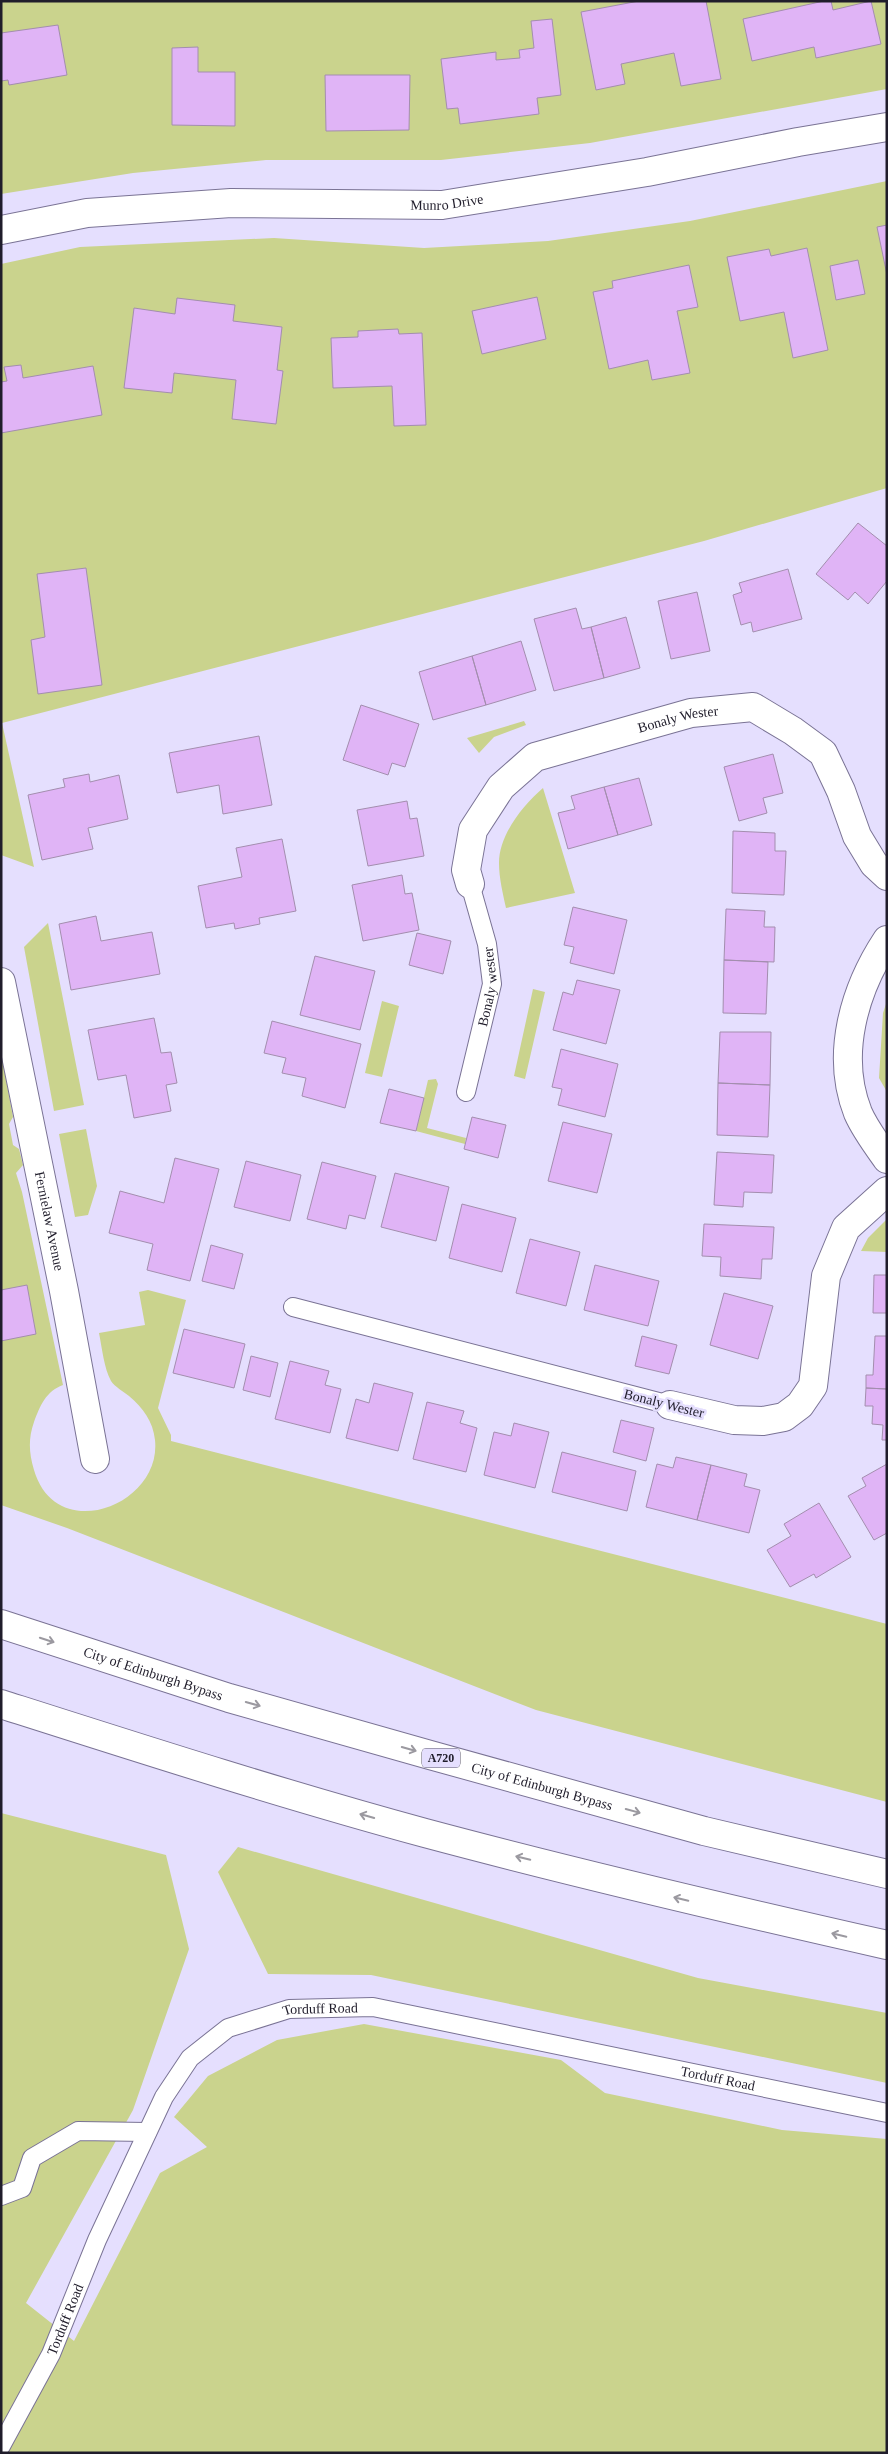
<svg xmlns="http://www.w3.org/2000/svg" width="888" height="2454" viewBox="0 0 888 2454" font-family="Georgia,serif">
<rect width="100%" height="100%" fill="#e5dffe"/>
<!-- green -->
<path fill="#cad38d" d="M1 1H887V89L590 143 441 160H266L133 173 1 194Z
M887 181V488L704 541 2 723 34 867 1 855V264L80 247 274 238 424 248 548 241 690 221Z
M524 721 526 725 494 737 479 753 467 738Z
M543 788 575 893 506 908C503 894 499 878 499 863 499 835 523 805 543 788Z
M48 923 84 1105 54 1111 24 947Z
M533 989 545 992 525 1079 514 1076Z
M382 1001 399 1006 382 1077 365 1073Z
M887 1001V1092L879 1078 883 1013Z
M1 1052 13 1117 9 1124 13 1145 19 1149 23 1165 16 1173 22 1192 63 1385C46 1391 40 1406 34 1422 28 1439 29 1453 34 1470 56 1546 162 1505 155 1440 153 1421 143 1408 129 1396 123 1391 115 1387 111 1381 104 1368 102 1348 99 1333L145 1325 139 1292 148 1290 186 1300 158 1408 171 1435V1441L887 1624V1802L536 1710 67 1528 1 1505Z
M436 1079 438 1084 427 1128 466 1138 465 1144 416 1131 428 1080Z
M86 1129 97 1186 88 1215 75 1217 59 1134Z
M887 1219V1252L861 1251 868 1238Z
M1 1813 166 1855 189 1949 133 2110 26 2303 74 2341 160 2173 207 2147 174 2117 208 2076 277 2040 364 2024 561 2060 605 2093 782 2130 887 2139V2453H1Z
M238 1847 698 1978 887 2013V2083L371 1975 268 1974 218 1872Z"/>
<!-- building -->
<path fill="#e0b4f6" stroke="#a38eae" d="M639 1H706L721 79 681 86 674 53 621 64 625 84 596 90 581 12Z
M824 1H831L833 10 871 1 881 44 816 58 814 47 752 61 743 19Z
M552 19 561 95 537 98 539 114 460 124 458 108 447 109 441 59 496 52V60L520 58 519 50 534 48 531 21Z
M58 25 67 75 9 85 8 80 1 81V33Z
M198 47V72H235V126L172 125V48Z
M325 75H410L409 130 326 131Z
M887 225V275L877 227Z
M807 248 828 350 793 358 784 312 740 321 727 257 769 249 771 256Z
M858 260 865 294 836 300 830 266Z
M689 265 698 307 677 311 690 373 652 380 648 360 609 369 593 292 613 288 612 281Z
M537 297 546 339 482 354 472 311Z
M177 298 235 305 233 321 282 327 277 370 283 371 276 424 232 419 236 380 174 373 172 393 124 388 134 308 175 314Z
M398 329 399 334 422 333 426 425 394 426 392 386 333 388 331 338 358 337V331Z
M21 365 23 378 93 366 102 415 1 433V382L7 381 4 367Z
M858 523 887 546V581L868 604 855 592 848 600 816 574Z
M86 568 102 685 38 694 31 640 45 637 37 574Z
M788 569 802 619 753 632 751 622 741 625 733 595 742 592 739 583Z
M697 592 710 651 671 659 658 601Z
M576 608 582 629 591 627 604 678 554 691 534 619Z
M626 617 640 668 604 678 591 627Z
M521 641 536 690 486 705 472 656Z
M472 656 486 705 433 720 419 672Z
M361 705 419 724 405 767 392 763 388 775 343 760Z
M259 736 272 805 223 814 219 785 177 793 169 753Z
M773 754 783 793 763 798 767 813 739 821 724 767Z
M89 774 90 782 119 775 128 819 88 828 93 849 42 860 28 795 65 787 63 779Z
M639 778 652 825 618 835 604 787Z
M604 787 618 835 568 849 558 813 575 809 571 796Z
M407 801 410 819 417 818 424 856 368 866 357 810Z
M733 831 775 833V851H786L784 895 732 893Z
M282 839 296 911 259 918 260 924 235 929 234 923 206 928 198 886 242 877 236 848Z
M402 875 405 894 412 893 419 930 363 941 352 885Z
M573 907 627 920 614 974 570 963 574 947 564 945Z
M726 909 765 911 764 927H775L774 962 724 960Z
M96 916 101 941 152 932 160 974 71 990 59 924Z
M417 933 451 941 443 974 409 965Z
M315 956 375 971 360 1030 300 1015Z
M724 960 768 962 766 1014 723 1013Z
M577 980 620 990 606 1044 553 1030 563 992 573 995Z
M154 1018 161 1053 171 1052 177 1083 166 1085 171 1111 134 1118 126 1075 98 1080 88 1030Z
M272 1021 361 1044 345 1108 302 1096 306 1078 282 1073 286 1058 264 1053Z
M720 1032H771L770 1085 718 1083Z
M561 1049 618 1064 605 1117 558 1105 562 1089 552 1087Z
M718 1083 770 1085 768 1137 717 1135Z
M389 1089 424 1098 416 1131 380 1123Z
M472 1117 506 1125 498 1158 464 1149Z
M563 1122 612 1134 597 1193 548 1181Z
M717 1152 774 1155 772 1193 744 1192 743 1207 714 1205Z
M175 1158 219 1169 190 1281 147 1270 153 1244 109 1233 120 1191 164 1203Z
M246 1161 301 1175 290 1221 234 1207Z
M322 1162 376 1176 365 1219 349 1215 346 1229 307 1219Z
M395 1173 449 1187 436 1241 381 1227Z
M462 1204 516 1218 502 1272 449 1258Z
M704 1224 774 1227 772 1259H762L761 1279 720 1276 721 1257 702 1256Z
M530 1239 580 1252 566 1306 516 1293Z
M211 1245 243 1254 234 1289 202 1281Z
M595 1265 659 1281 648 1326 584 1310Z
M874 1275H887V1313H873Z
M27 1285 36 1334 1 1341V1290Z
M724 1293 773 1306 758 1359 710 1345Z
M184 1329 245 1344 234 1388 173 1373Z
M642 1336 677 1345 669 1374 635 1366Z
M875 1336H887V1389L866 1388V1375H873Z
M251 1356 278 1363 270 1397 243 1390Z
M290 1361 329 1371 325 1385 341 1389 330 1433 275 1419Z
M374 1383 413 1393 398 1451 346 1438 356 1399 369 1403Z
M866 1388 887 1389V1440H882L883 1425 872 1424 873 1406H865Z
M427 1402 464 1411 460 1423 477 1428 466 1472 413 1459Z
M621 1420 654 1428 646 1461 613 1452Z
M514 1423 549 1432 535 1488 484 1475 494 1432 511 1436Z
M562 1452 636 1471 627 1511 552 1492Z
M676 1457 711 1465 697 1520 646 1507 657 1464 673 1468Z
M887 1464V1533L874 1540 848 1496 866 1486 862 1478Z
M711 1465 747 1474 744 1486 760 1490 749 1533 697 1520Z
M819 1503 851 1557 816 1578 814 1574 790 1587 767 1550 791 1536 784 1524Z"/>
<g fill="none" stroke-linecap="round" stroke-linejoin="round">
<!-- service casing -->
<g stroke="#7a7395" stroke-width="20">
<g id="service">
<path id="s1" d="M466 1092 492 984 487 944 470 884"/>
<path d="M293 1307 670 1405"/>
<path d="M1 2196 22 2188 32 2158 78 2131 147 2132"/>
<path id="s2" d="M1 2446 51 2354 97 2240 164 2097 190 2058 228 2028 289 2009 373 2007 887 2113"/>
</g>
</g>
<!-- minor casing -->
<g stroke="#7a7395" stroke-width="30">
<g id="minor">
<path id="s3" d="M1 230 87 213 231 203 442 205 647 172 798 142 887 127"/>
<path id="s4" d="M470 884 466 870 473 830 501 787 535 757 691 713 753 707 793 731 823 753 841 791 857 836 874 864 887 876"/>
<path d="M887 940C854 990 835 1055 858 1113 865 1129 877 1145 887 1159"/>
<path id="s5" d="M1 982 64 1291 95 1459"/>
<path d="M670 1405 734 1420 763 1421 784 1417 800 1405 813 1386 826 1276 846 1228 887 1191"/>
</g>
</g>
<!-- trunk casing -->
<g stroke="#7a7395" stroke-width="30">
<g id="trunk">
<path id="s6" d="M1 1624 229 1698 430 1755 704 1831 887 1874"/>
<path d="M1 1704C142 1749 282 1794 425 1833 578 1874 732 1910 887 1945"/>
</g>
</g>
<!-- service -->
<use href="#service" stroke="#fff" stroke-width="18"/>
<!-- minor -->
<use href="#minor" stroke="#fff" stroke-width="28"/>
<!-- trunk -->
<use href="#trunk" stroke="#fff" stroke-width="28"/>
</g>
<!-- one-way arrows -->
<defs><path id="oneway-shaft" d="M-6 0H5M1.5-3L5.5 0L1.5 3" fill="none" stroke-width="1.6" stroke-linecap="round" stroke-linejoin="round" transform="scale(1.25)"/></defs>
<g stroke="#9b99a0">
<use href="#oneway-shaft" transform="translate(47 1640) rotate(18)"/>
<use href="#oneway-shaft" transform="translate(253 1704) rotate(16)"/>
<use href="#oneway-shaft" transform="translate(409 1749) rotate(16)"/>
<use href="#oneway-shaft" transform="translate(633 1811) rotate(15)"/>
<use href="#oneway-shaft" transform="translate(367 1816) rotate(-164)"/>
<use href="#oneway-shaft" transform="translate(523 1858) rotate(-166)"/>
<use href="#oneway-shaft" transform="translate(681 1899) rotate(-167)"/>
<use href="#oneway-shaft" transform="translate(839 1935) rotate(-167)"/>
</g>
<g text-anchor="middle" stroke-width="5" stroke-linejoin="round" paint-order="stroke">
<!-- shield labels -->
<rect fill="#e5dffe" stroke="#5b576a" stroke-width="1" x="422" y="1748.5" width="38" height="19" rx="4"/>
<g font-size="12" font-weight="bold" fill="#201d2b">
<text x="441" y="1762">A720</text>
</g>
<!-- street labels -->
<g font-size="14" fill="#201d2b" stroke="#e5dffe">
<text dy="5" stroke="none"><textPath href="#s3" startOffset="448">Munro Drive</textPath></text>
<text dy="5" stroke="none"><textPath href="#s4" startOffset="300">Bonaly Wester</textPath></text>
<text dy="5" stroke="none"><textPath href="#s1" startOffset="108">Bonaly wester</textPath></text>
<text dy="5" stroke="none"><textPath href="#s5" startOffset="244">Fernielaw Avenue</textPath></text>
<text transform="translate(664 1403) rotate(14)" y="5">Bonaly Wester</text>
<text dy="5" stroke="none"><textPath href="#s6" startOffset="160">City of Edinburgh Bypass</textPath></text>
<text dy="5" stroke="none"><textPath href="#s6" startOffset="565">City of Edinburgh Bypass</textPath></text>
<text dy="5" stroke="none"><textPath href="#s2" startOffset="576">Torduff Road</textPath></text>
<text dy="5" stroke="none"><textPath href="#s2" startOffset="981">Torduff Road</textPath></text>
<text dy="5" stroke="none"><textPath href="#s2" startOffset="142">Torduff Road</textPath></text>
</g>
</g>
<!-- border -->
<rect width="888" height="2454" fill="none" stroke="#201d2b" stroke-width="5"/>
</svg>
